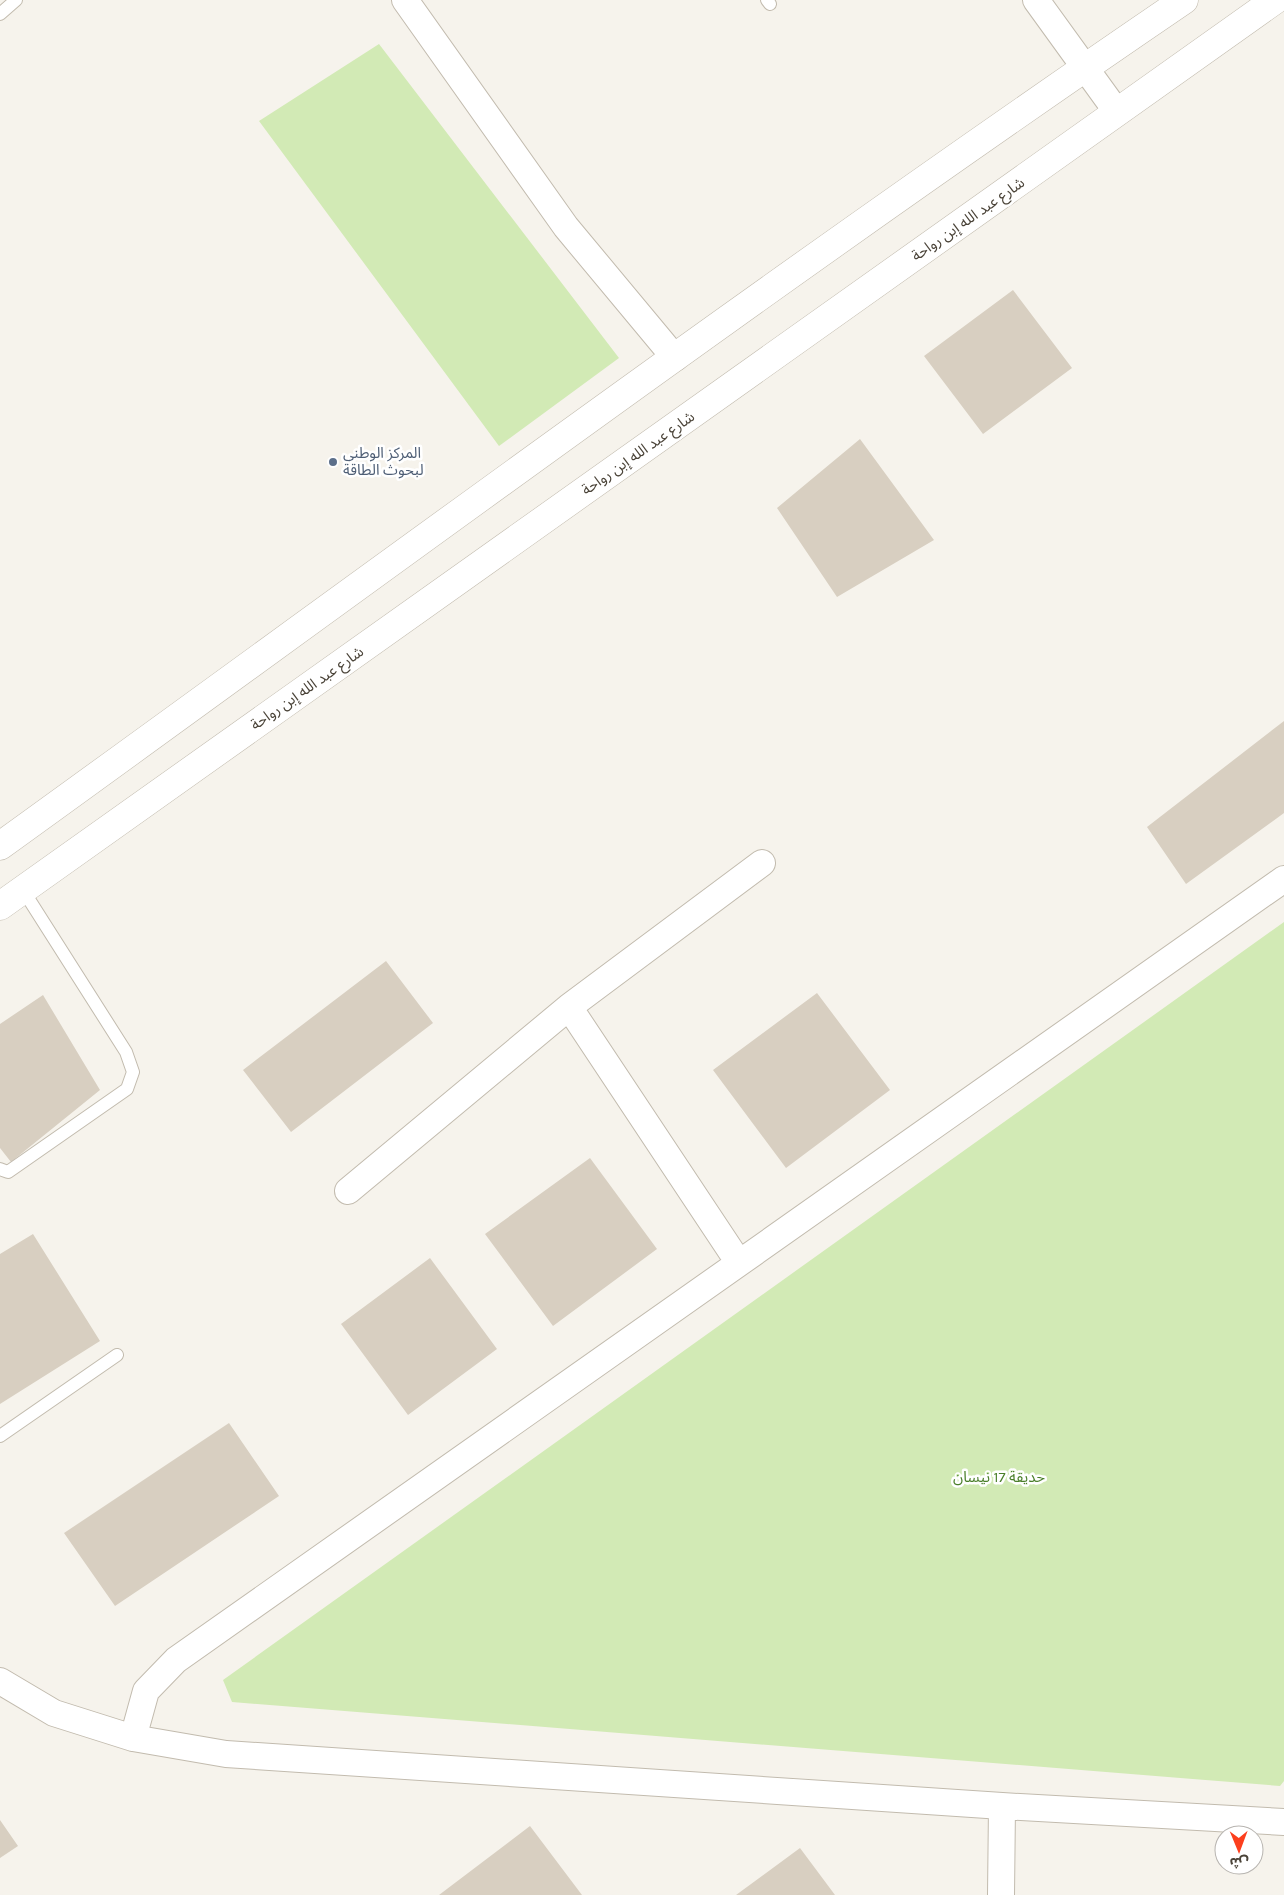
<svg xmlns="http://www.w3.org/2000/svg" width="1284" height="1895" viewBox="0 0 1284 1895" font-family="Karla,'Noto Sans Arabic',sans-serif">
<rect width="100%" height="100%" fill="#f6f3ec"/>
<!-- green -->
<path fill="#d2eab5" d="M379 44 619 358 499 446 259 121Z
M1284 922V1781L1280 1786 232 1702 223 1680Z"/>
<!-- building -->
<path fill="#d8cfc1" d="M1013 290 1072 368 983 434 924 356Z
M860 439 934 540 837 597 777 508Z
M1284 721V813L1186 884 1147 827Z
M386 961 433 1023 291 1132 243 1070Z
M817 993 890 1090 786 1168 713 1070Z
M43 995 100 1090 11 1162 0 1148V1024Z
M590 1158 657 1249 553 1326 485 1234Z
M33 1234 100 1341 0 1404V1254Z
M430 1258 497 1349 408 1415 341 1324Z
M229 1423 279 1496 115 1606 64 1533Z
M0 1820 18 1846 0 1858Z
M530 1826 582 1895H439Z
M800 1848 835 1895H736Z"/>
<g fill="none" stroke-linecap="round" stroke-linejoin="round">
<!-- service casing -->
<g stroke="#c2bbae" stroke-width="14">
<path id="service" d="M767 0 770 4
M0 14 16 0
M0 1169 8 1172 127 1089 133 1072 126 1052 23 890
M0 1436 117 1355"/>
</g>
<!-- minor casing -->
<g stroke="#c2bbae" stroke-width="28">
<path id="minor" d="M405 0 566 227 675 358
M1036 0 1117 112
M569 1007 739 1263
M348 1191 569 1007 762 863
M0 1681 54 1713 133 1738 226 1754 1002 1806 1284 1822
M133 1738 146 1691 176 1660 1284 879
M1001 1895 1002 1806"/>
</g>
<!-- tertiary casing -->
<g stroke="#c2bbae" stroke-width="29">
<path id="tertiary" d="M0 846C393 562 783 273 1184 0
M0 906 1275 0"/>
</g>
<!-- service -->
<use href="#service" stroke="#fff" stroke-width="12"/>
<!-- minor -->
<use href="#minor" stroke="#fff" stroke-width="26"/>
<!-- tertiary -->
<use href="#tertiary" stroke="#fff" stroke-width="28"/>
</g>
<!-- markers -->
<circle fill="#5c6f8a" stroke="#fff" stroke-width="2" cx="333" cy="462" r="5"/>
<g text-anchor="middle" stroke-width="5" stroke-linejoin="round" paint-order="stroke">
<!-- street labels -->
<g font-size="15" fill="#4b4439" stroke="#fff">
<text transform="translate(968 219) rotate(-35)" y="5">شارع عبد الله إبن رواحة</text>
<text transform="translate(638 453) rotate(-35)" y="5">شارع عبد الله إبن رواحة</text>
<text transform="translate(307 688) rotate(-35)" y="5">شارع عبد الله إبن رواحة</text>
</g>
<!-- service labels -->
<g font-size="15" fill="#4e5e75" stroke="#fff" text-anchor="start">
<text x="343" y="458">المركز الوطني<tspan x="343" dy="17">لبحوث الطاقة</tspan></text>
</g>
<!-- park labels -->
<g font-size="15" fill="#4a7f2a" stroke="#fff">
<text x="999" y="1482">حديقة 17 نيسان</text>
</g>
</g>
<!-- north arrow -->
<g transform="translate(1239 1850) rotate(179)"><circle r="24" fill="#ffffff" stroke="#b7b4b0"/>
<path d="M0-4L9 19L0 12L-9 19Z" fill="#fc3f1d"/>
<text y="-8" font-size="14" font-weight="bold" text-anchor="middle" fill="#4b4439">ش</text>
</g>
</svg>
